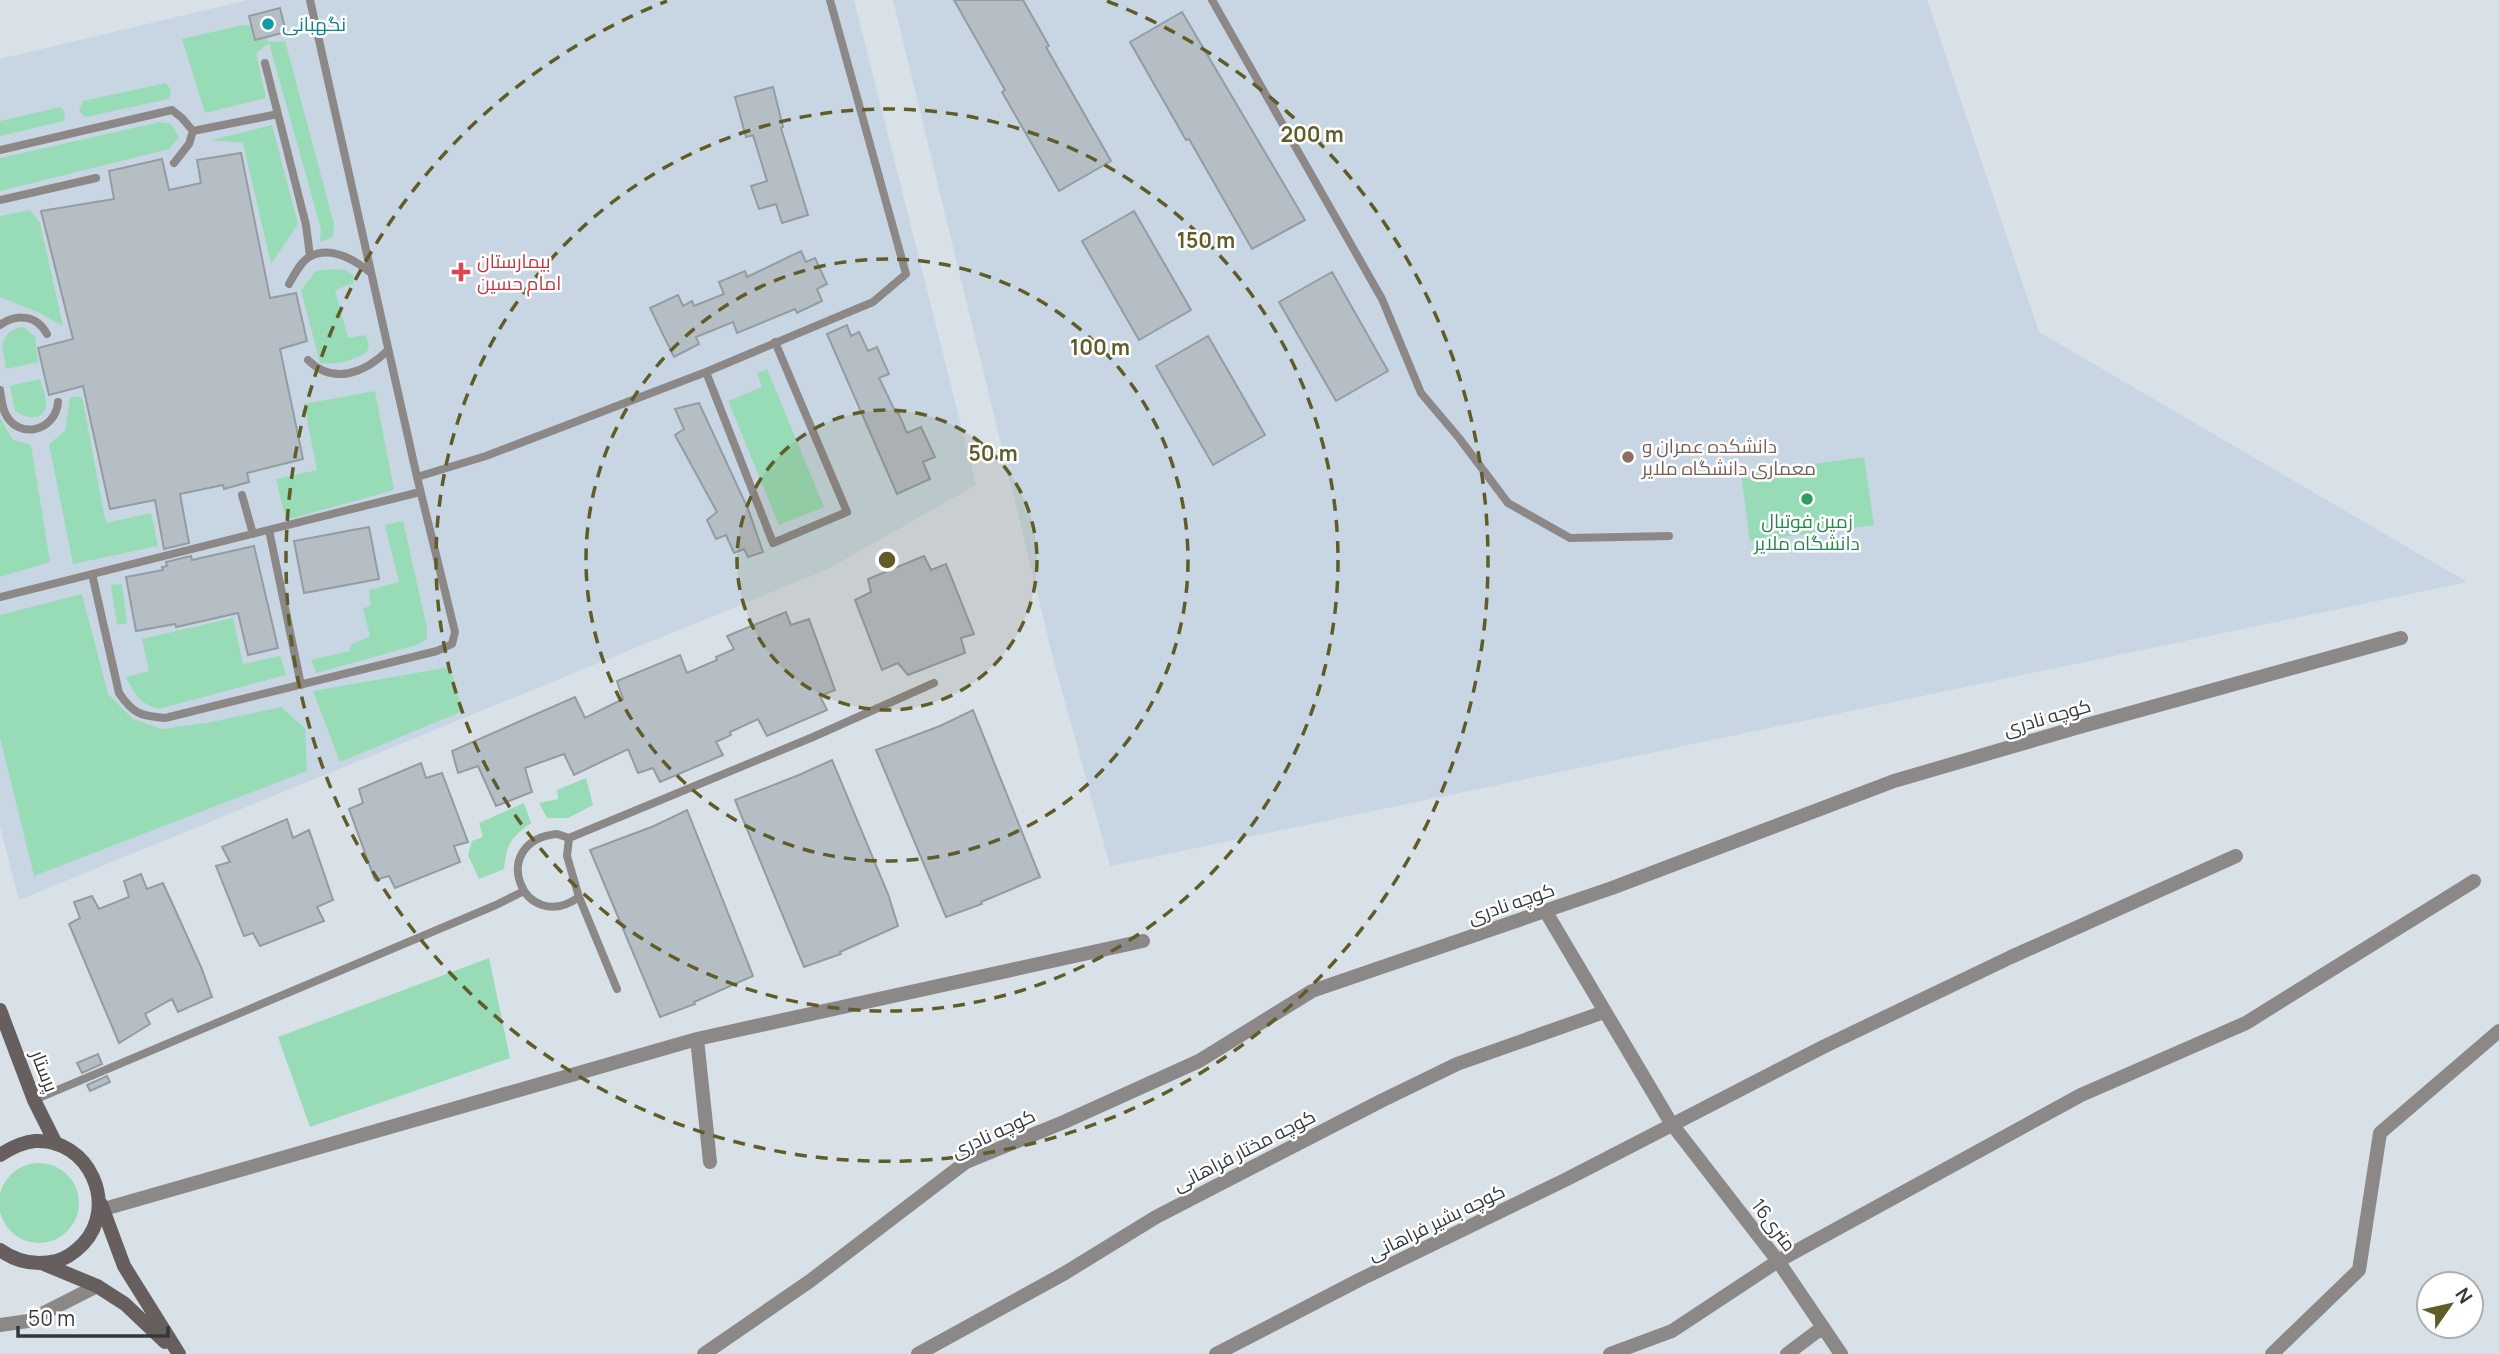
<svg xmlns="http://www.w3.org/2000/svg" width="2499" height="1354" viewBox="0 0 2499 1354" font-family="Manrope,Cairo,sans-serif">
<rect width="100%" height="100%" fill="#d8e0e8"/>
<!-- built -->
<path fill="#c7d6e2" d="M248 0H854L976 485 828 569 19 900 0 826V59Z
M893 0H1927L2039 332 2467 582 1110 866 1053 658Z"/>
<!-- green -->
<path fill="#98dcb7" d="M243 25 260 26 269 42 285 41 334 224 333 237 320 242 321 229 269 43 256 53 266 98 205 113 182 39Z
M166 83 171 90 169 99 86 117 79 111 83 101Z
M61 107 65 114 64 121 0 136V121Z
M160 122 171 124 179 138 169 149 0 191V158Z
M272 125 298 224 271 264 243 143 211 140Z
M30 210 40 223 63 326 40 313 0 297V216Z
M331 269 346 270 353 275 354 283 335 290 348 338 365 335 369 344 367 352C351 361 339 365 320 363L301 290 316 271Z
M24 327 35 337 38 362 6 369 2 344C7 333 12 328 24 327Z
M767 369 824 507 779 525 728 401 762 387 757 373Z
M40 379C42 387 46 396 46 403 46 422 25 419 15 411L10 386Z
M375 391 394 490 286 520 276 479 317 470 304 404Z
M70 397H82L106 523 151 513 158 546 73 564 49 444 65 431Z
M0 418 13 440 31 445 50 562 0 577Z
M1864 457 1874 525 1750 541 1741 474Z
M403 521 427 628V639L417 645 316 673 311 660 350 651V645L370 636 363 609 371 605 369 590 399 582 385 525Z
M122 584 127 623 117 625 111 585Z
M82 594 108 694 133 719 162 729 212 722 281 707 305 728 307 771 34 876 0 738V615Z
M233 618 243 664 280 656 286 675 158 709C139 703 135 694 126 677L149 671 142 639Z
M450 667 463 711 340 762 313 691Z
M586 778 593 805 568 818H547L539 803 558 799 557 790Z
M524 803 531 823C510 838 507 844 504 869L479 879 468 855 472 841 483 837 479 823Z
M489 958 510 1058 310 1127 278 1037Z
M-1 1203a40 40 0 1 1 80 0a40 40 0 1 1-80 0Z"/>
<!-- building -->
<path fill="#b5bec5" stroke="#949ca3" stroke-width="2" d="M954 0H1023L1049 46 1046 47 1111 161 1059 191 1002 92 1005 90Z
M280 8 286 32 255 40 249 16Z
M1182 12 1305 220 1252 249 1189 139 1186 140 1130 42Z
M773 87 783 127 781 128 808 215 782 223 776 204 759 209 751 186 767 181 753 135 746 137 735 97Z
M241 153 270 298 296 293 307 341 280 349 303 459 247 473 249 482 224 489 223 485 180 494 189 543 164 549 155 500 110 509 83 386 49 395 38 348 73 339 41 211 114 199 109 171 162 159 169 190 201 183 197 160Z
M1134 211 1191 310 1139 340 1082 241Z
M801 251 806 262 815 258 827 284 817 289 822 301 797 313 795 309 737 333 733 322 696 337 699 344 674 357 650 308 678 295 683 306 692 301 694 306 724 294 719 282 745 271 747 277Z
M1332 272 1388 371 1336 401 1279 302Z
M847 325 851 336 859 332 868 351 877 347 889 374 879 378 896 413 898 412 907 433 921 427 935 457 923 462 930 479 897 494 827 334Z
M1208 336 1265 435 1213 465 1156 366Z
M699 403 748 509 763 552 748 557 744 549 734 553 726 535 716 539 707 520 717 512 675 435 684 429 675 409Z
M369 527 379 579 304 593 294 541Z
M254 546 278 648 248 655 238 613 176 627 175 624 136 631 126 577 163 570 162 567 167 566 166 562 191 556 192 560Z
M924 556 931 570 946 564 974 634 961 638 965 653 908 675 898 663 882 670 855 600 871 592 868 579Z
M786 612 791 625 809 619 835 690 820 696 827 710 767 736 758 719 730 732 731 735 716 742 723 755 660 782 653 768 638 773 628 749 574 775 564 754 525 768 532 792 496 806 478 766 458 773 452 751 575 697 585 718 623 699 617 681 680 655 687 673 717 660 716 657 734 649 727 636Z
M973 710 1040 877 981 902 982 904 946 917 876 750 940 726Z
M832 760 888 894 898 926 840 952 841 954 804 967 735 800 799 775Z
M421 763 426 778 442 773 468 842 454 846 460 862 395 888 389 876 375 880 349 809 363 803 359 789Z
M687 810 753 976 694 1002 695 1004 660 1017 590 850 654 826Z
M287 819 293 838 309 830 333 900 317 907 324 921 260 946 253 933 244 936 216 866 230 862 222 847Z
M141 874 147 889 163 883 201 967 212 997 178 1012 172 999 145 1014 150 1024 119 1043 69 924 80 918 74 902 92 896 99 909 129 897 124 881Z
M98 1054 102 1064 82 1073 77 1063Z
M107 1076 110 1082 90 1091 87 1085Z"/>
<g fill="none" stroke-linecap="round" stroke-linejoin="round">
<!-- service -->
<path stroke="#8d8888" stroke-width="8" d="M1212 0 1382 299 1421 393 1459 438 1508 503 1570 538 1669 536
M265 63 306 225 310 256
M193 131 278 114
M0 150 172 110 182 118 193 131 189 144 174 163
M0 200 96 178
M289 284C294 275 300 263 309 257 330 245 355 260 371 273
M0 325C16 313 37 315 47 334
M308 360C334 386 366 372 388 350
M706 372 773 543 847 512 775 342
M0 390C1 397 2 406 5 413 18 441 56 431 58 402
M417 477 486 456 706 372 873 302 906 274 830 0
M242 495 253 534
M269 530 301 685
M92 574 119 693C133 714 141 716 165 718L437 651 452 644 455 632 417 477 310 0
M0 597 420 492
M557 834 569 838 567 856 579 897C523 937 486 841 557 834Z
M569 838 813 737 934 683
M579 897 617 989
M34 1100 496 905 524 891"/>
<!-- minor -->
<path stroke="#8d8888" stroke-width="14" d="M1546 912 1671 1123 1778 1261 1841 1354
M697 1039 710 1162
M111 1207 697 1039 1143 941
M0 1325 28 1321 97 1286
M704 1354 810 1281 966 1162 1064 1122 1199 1061 1312 991 1612 888 1894 781 2072 729 2401 638
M918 1354 1065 1273 1156 1217 1381 1101 1457 1064 1604 1012
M1216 1354 1359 1280 1567 1179 1825 1046 2011 957 2236 856
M1610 1354 1672 1331 1778 1261 2081 1095 2246 1023 2474 881
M1787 1354 1823 1327
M2272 1354 2359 1270 2380 1133 2499 1031"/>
<!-- secondary -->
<path stroke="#665f5e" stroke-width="14" d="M0 1010 34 1100 56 1144
M0 1155C11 1148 22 1142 35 1141 89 1138 119 1206 83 1244 75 1252 66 1259 56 1261 35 1266 17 1262 0 1250
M101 1204 124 1266 179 1354
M44 1264 97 1286 125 1304 165 1342"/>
</g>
<!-- distance rings -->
<circle cx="887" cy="560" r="150" fill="#605c28" fill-opacity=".12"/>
<g fill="none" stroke="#605c28" stroke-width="3.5" stroke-dasharray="12 9">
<circle cx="887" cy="560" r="150"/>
<circle cx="887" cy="560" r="301"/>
<circle cx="887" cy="560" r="451"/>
<path d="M1107 1A601 601 0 1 1 667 1"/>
</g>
<!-- markers -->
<circle fill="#0f9aa8" stroke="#fff" stroke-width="2.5" cx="268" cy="24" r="7"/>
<path fill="#e0444e" stroke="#fff" stroke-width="2.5" d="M457.5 261.5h7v7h7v7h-7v7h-7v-7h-7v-7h7z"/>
<circle fill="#8d6e63" stroke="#fff" stroke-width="2.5" cx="1628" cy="457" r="7"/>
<circle fill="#2e9e5b" stroke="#fff" stroke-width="2.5" cx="1807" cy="499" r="7"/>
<g text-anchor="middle" stroke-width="5" stroke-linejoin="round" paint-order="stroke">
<!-- culture labels -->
<g font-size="19" fill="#0d838f" stroke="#fff" text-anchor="start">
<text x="282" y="31">نگهبانی</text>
</g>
<!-- health labels -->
<g font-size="19" fill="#be3a42" stroke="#fff" text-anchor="start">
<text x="477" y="268">بیمارستان<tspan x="477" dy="22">امام حسین</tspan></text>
</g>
<!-- education labels -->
<g font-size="19" fill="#785e54" stroke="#fff" text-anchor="start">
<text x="1642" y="453">دانشکده عمران و<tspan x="1642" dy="22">معماری دانشگاه ملایر</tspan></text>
</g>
<!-- leisure labels -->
<g font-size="19" fill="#27864d" stroke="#fff">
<text x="1807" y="528">زمین فوتبال<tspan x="1807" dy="22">دانشگاه ملایر</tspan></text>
</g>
<!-- street labels -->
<g font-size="19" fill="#35383b" stroke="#fff">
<text transform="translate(2047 717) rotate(-16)" y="7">کوچه نادری</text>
<text transform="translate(1511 903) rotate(-19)" y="7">کوچه نادری</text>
<text transform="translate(45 1071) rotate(69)" y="7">پرستار</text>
<text transform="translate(993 1133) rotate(-25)" y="7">کوچه نادری</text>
<text transform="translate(1244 1150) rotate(-27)" y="7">کوچه مختار فراهانی</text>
<text transform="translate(1436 1222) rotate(-26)" y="7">کوچه بشیر فراهانی</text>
<text transform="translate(1774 1225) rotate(53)" y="7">16متری</text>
</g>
</g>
<circle cx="887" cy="560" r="10" fill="#605c28" stroke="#fff" stroke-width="3.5"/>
<g font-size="21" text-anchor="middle" font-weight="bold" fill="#605c28" stroke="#fff" stroke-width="5" stroke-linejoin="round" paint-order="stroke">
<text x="1312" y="142">200 m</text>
<text x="1206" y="248">150 m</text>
<text x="1100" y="355">100 m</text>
<text x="993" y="461">50 m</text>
</g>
<!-- north arrow -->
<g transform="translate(2450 1305) rotate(56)"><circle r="33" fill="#ffffff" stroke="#aeafb1" stroke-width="2"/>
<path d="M0-5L12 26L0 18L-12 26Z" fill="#605c28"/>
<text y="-10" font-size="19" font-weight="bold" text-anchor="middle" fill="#35383b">N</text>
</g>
<!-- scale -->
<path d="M18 1326v10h150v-10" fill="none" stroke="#35383b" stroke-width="3.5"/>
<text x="28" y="1326" font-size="21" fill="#35383b" stroke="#ffffff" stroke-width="5" paint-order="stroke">50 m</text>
</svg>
